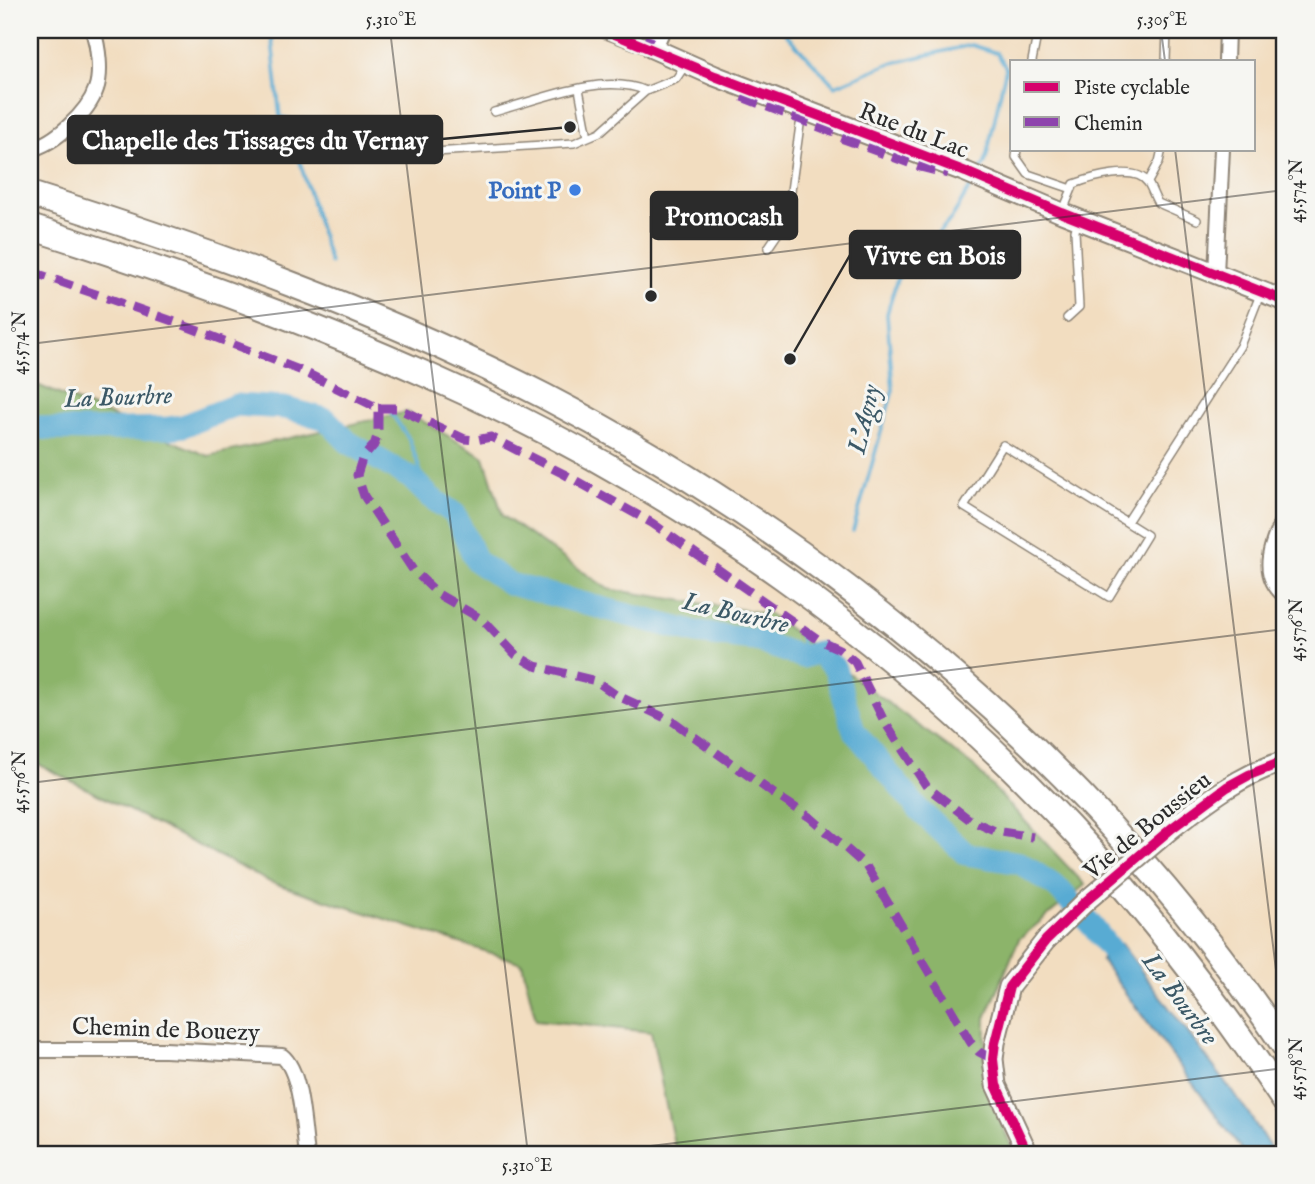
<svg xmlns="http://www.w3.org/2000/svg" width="1315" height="1184" viewBox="0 0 1315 1184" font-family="'IM FELL English',serif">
<rect width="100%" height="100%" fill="#f6f6f2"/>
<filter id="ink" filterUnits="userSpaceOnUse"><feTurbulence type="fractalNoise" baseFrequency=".0143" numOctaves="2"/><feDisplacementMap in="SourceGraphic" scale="14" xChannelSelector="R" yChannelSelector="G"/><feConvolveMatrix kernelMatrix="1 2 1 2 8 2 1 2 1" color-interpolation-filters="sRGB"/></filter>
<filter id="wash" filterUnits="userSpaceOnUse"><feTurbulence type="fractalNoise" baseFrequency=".00686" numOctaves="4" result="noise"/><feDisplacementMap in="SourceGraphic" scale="28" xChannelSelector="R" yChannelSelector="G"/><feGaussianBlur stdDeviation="1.57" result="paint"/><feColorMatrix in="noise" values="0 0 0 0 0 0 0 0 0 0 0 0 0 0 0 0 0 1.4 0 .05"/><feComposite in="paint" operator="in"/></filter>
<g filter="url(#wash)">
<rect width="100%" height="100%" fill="#f2ddc0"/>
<!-- forest -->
<path fill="#8cb46b" stroke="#5c704b" stroke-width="2" d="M30 382 208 456 407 412 484 457 503 516 608 589 769 614 973 766 1085 885 1019 939 986 1018 985 1087 1015 1154H676L651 1032 536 1020 522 963 270 882 30 760Z"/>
<!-- water -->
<path fill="#58abd3" stroke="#426b7f" stroke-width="2" d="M1121 944 1247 1111 1274 1154H1245L1101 960Z"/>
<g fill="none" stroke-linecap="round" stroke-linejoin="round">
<!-- stream -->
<path stroke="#58abd3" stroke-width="3.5" d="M271 30 280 117 297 121 299 159 330 263
M782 30 835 86 888 64 971 45 997 53 1006 68 985 163 980 171
M391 413 409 439 430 497
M853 531 893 390 887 314 897 279 951 219 974 181
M800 631 803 657"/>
<!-- river -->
<path stroke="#58abd3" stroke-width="23" d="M30 425 48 429 88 430 169 428 183 426 236 405 285 408 326 419 348 442 411 478 430 497 455 514 476 561 510 584 697 633 754 640 803 657 818 652 835 668 854 731 919 810 966 854 1020 863 1058 888 1093 927 1130 975"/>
</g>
</g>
<g filter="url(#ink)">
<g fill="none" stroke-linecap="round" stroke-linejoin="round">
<!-- lane casing -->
<g stroke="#8e8476" stroke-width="10">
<path id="lane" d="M1032 61 1038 30
M1166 61 1167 30
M579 89 588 137
M494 112C538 100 603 72 646 91
M1017 149 1016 157 1028 174 1072 189
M373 156 574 143 600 132 646 91 676 79 686 64
M1148 182 1159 162 1162 149
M1062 213 1074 184C1090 178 1136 164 1148 183 1152 189 1154 197 1158 203L1197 220
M768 248 787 220 800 125 806 112
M1067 318 1079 307 1075 231 1078 220
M1003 445 1147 535 1109 597 964 507Z
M1127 522 1240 346 1261 292"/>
</g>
<!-- street casing -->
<g stroke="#8e8476" stroke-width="18">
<path id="street" d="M605 30 652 48
M1226 61 1227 30
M30 149C54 144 88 113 96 89 102 73 98 46 93 30
M1216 274 1222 149
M1285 514C1273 543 1257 572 1285 596
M30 1050H165L282 1056C302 1072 303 1129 307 1154"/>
</g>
<!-- secondary casing -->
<g stroke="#8e8476" stroke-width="23">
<path id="secondary" d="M660 30 652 48 715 76 966 172 1062 213 1285 301
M1172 828C1208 800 1242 774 1285 761
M1028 1154 996 1085 993 1059 995 1043 1009 987 1046 940"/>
</g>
<!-- highway casing -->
<g stroke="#8e8476" stroke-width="28">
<path id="highway" d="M30 194C205 249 380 312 544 396 838 549 1099 770 1285 1047
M30 227C165 270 298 317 427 375 676 485 905 646 1088 847 1161 927 1225 1013 1285 1102"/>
</g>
<!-- lane -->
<use href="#lane" stroke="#fff" stroke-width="7"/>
<!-- street -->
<use href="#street" stroke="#fff" stroke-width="14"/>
<!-- secondary -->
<use href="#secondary" stroke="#fff" stroke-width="19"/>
<!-- highway -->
<use href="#highway" stroke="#fff" stroke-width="24"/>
<!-- secondary-bridge casing -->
<g stroke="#8e8476" stroke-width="23" stroke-linecap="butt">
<path id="secondary-bridge" d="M1046 940 1086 901 1172 828"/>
</g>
<!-- secondary-bridge -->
<use href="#secondary-bridge" stroke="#fff" stroke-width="19"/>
<!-- quiet -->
<path stroke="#8e44ad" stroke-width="9" stroke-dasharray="18 9" stroke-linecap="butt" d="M644 53 652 30
M742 97 835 133 841 138 920 167 948 174
M30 271 178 323 302 371 378 408V434L374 445 362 459 357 475 364 496 413 570 438 594 483 620 516 655 535 666 596 681 616 695 674 722 774 794 811 818 866 866 971 1043 979 1052 993 1059
M378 408H397L465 439 476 440 491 437 564 474 652 523 819 640 839 649 855 662 884 721 927 787 970 820 995 831 1033 837"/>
<!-- cycleway casing -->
<g stroke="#f6f6f2" stroke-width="15">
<path id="cycleway" d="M605 30 715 76 966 172 1062 213 1285 301
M1028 1154 996 1085 993 1059 995 1043 1009 987 1046 940 1086 901 1172 828 1227 787 1249 775 1285 761"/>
</g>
<!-- cycleway -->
<use href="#cycleway" stroke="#d6006c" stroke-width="10"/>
</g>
</g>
<!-- ticks -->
<path fill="none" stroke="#2b2b2b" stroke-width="2" stroke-opacity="0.45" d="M390 30 528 1154M1161 30 1165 61M1175 149 1285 1043M30 344 1285 190M30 783 1285 629M586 1154 1285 1068"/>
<!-- markers -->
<circle fill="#3f7fe0" stroke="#f6f6f2" stroke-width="2.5" cx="575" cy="190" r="7"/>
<g text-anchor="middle" stroke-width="6" stroke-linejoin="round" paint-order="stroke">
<!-- street labels -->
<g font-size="24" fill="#2b2b2b" stroke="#f6f6f2">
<text transform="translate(914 130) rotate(21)" y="8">Rue du Lac</text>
<text transform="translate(1147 825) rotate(-39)" y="8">Vie de Boussieu</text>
<text transform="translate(166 1029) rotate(2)" y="8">Chemin de Bouezy</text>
</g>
<!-- shop labels -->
<g font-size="24" font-weight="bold" fill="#366cbe" stroke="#f6f6f2" text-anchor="end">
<text x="561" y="198">Point P</text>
</g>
<!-- water labels -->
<g font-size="26" font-style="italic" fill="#3b5866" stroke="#f6f6f2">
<text transform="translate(118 396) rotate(-2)" y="9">La Bourbre</text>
<text transform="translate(863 419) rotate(-77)" y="9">L'Agny</text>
<text transform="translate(736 612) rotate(13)" y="9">La Bourbre</text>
<text transform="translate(1181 998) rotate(53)" y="9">La Bourbre</text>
</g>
</g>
<!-- callouts -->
<path fill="none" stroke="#2b2b2b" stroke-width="2.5" d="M570 127L442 139M651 296L651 216M790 359L850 255"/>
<g fill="#2b2b2b" stroke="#f6f6f2" stroke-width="2.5">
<circle cx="570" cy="127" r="7"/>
<circle cx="651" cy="296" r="7"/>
<circle cx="790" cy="359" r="7"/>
</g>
<g fill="#2b2b2b" stroke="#2b2b2b" stroke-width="2.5">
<rect x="68" y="116" width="374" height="47" rx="7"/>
<rect x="651" y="192" width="146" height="47" rx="7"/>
<rect x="850" y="231" width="170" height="47" rx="7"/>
</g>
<g font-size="26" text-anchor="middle" font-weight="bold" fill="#fff">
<text x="255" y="149">Chapelle des Tissages du Vernay</text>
<text x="724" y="225">Promocash</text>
<text x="935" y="264">Vivre en Bois</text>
</g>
<!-- margin -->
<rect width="1315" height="1184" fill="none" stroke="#f6f6f2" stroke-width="77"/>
<!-- legend -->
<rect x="1010" y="60" width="245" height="91" fill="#f6f6f2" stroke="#a5a5a2" stroke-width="2"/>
<rect x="1024" y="82" width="35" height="10" fill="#d6006c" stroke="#a5a5a2" stroke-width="2"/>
<text x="1074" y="94" font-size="21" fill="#2b2b2b">Piste cyclable</text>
<rect x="1024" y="117" width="35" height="10" fill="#8e44ad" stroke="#a5a5a2" stroke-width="2"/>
<text x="1074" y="130" font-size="21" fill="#2b2b2b">Chemin</text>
<rect x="38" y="38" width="1238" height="1108" fill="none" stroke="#2b2b2b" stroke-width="2.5"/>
<g font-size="18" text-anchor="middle" fill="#2b2b2b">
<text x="391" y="25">5.310°E</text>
<text x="1162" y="25">5.305°E</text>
<text transform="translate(1296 191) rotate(-90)" y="6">45.574°N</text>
<text transform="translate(19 343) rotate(-90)" y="6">45.574°N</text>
<text transform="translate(1296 630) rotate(-90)" y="6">45.576°N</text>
<text transform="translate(19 782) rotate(-90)" y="6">45.576°N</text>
<text transform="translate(1296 1069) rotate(-90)" y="6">45.578°N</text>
<text x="527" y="1171">5.310°E</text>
</g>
</svg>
